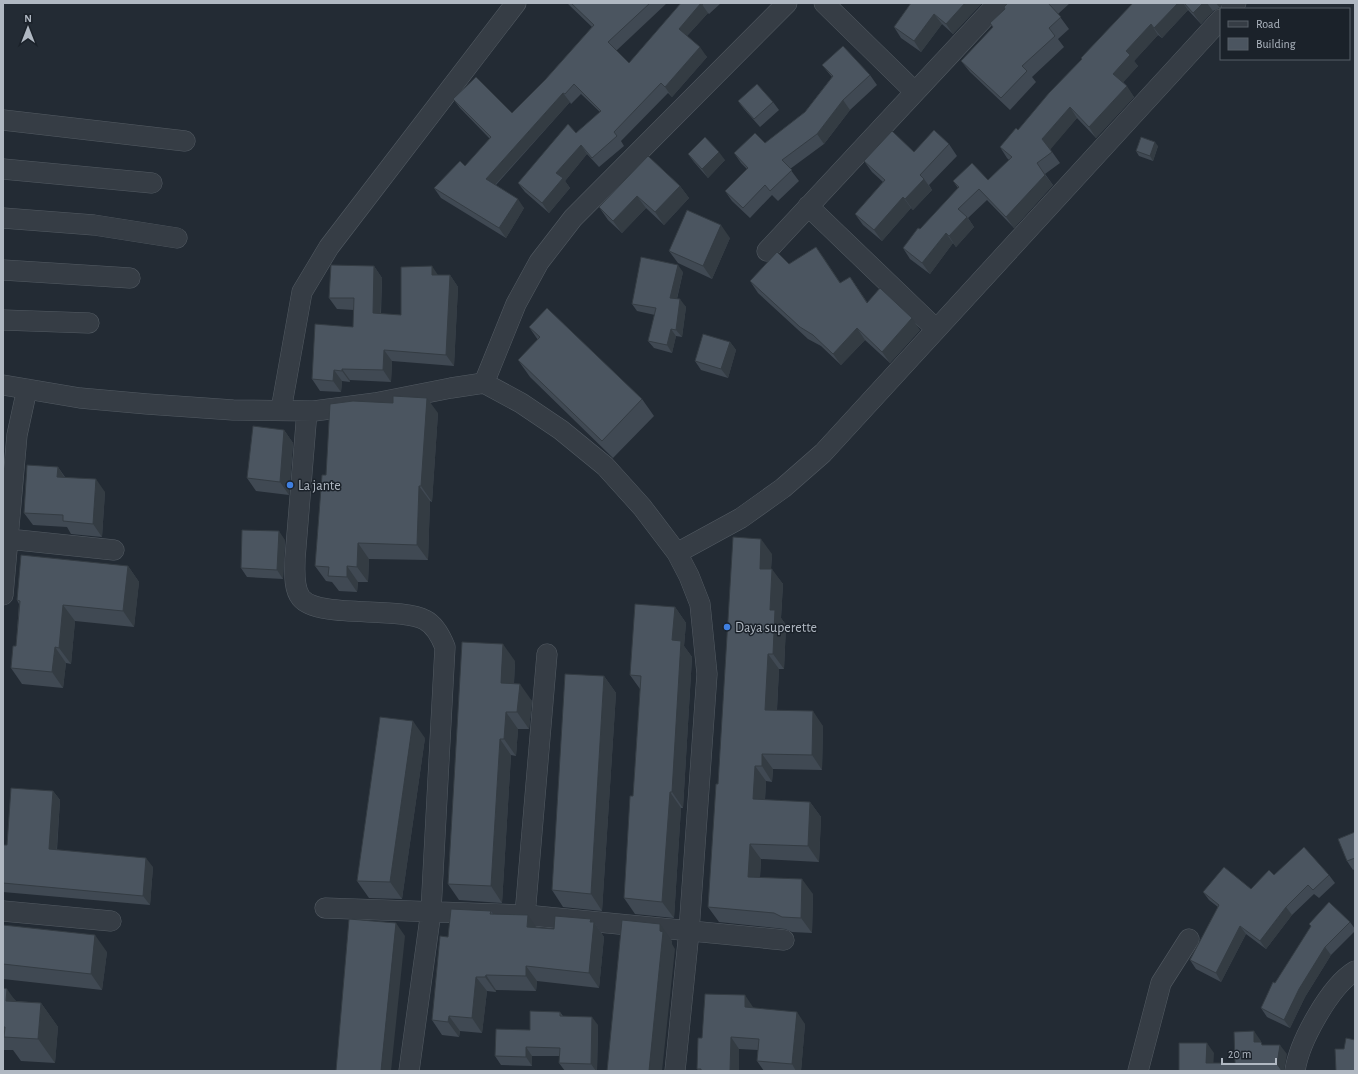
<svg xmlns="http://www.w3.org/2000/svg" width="1358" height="1074" viewBox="0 0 1358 1074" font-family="'Alegreya Sans',sans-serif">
<rect width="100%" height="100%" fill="#232b34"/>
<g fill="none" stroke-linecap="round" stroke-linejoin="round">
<!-- minor casing -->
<g stroke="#535b63" stroke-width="21">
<path id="minor" d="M824 3 915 92
M1231 9 1236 3
M3 120 185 141
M3 169 152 183
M808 206 936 329
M3 218 94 225 177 238
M767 251 998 3
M3 270 130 278
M3 320 89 323
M484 383 516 304 539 262 573 218 787 3
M3 385 80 398 147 404 233 410 314 411 375 403 451 388 484 383 521 403 561 430 605 466 642 507 677 553 689 576 700 604 707 674 689 931 675 1071
M281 410 302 292 329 247 516 3
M307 411 295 559C295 571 293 588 301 598 318 619 399 606 425 620 435 625 441 637 445 647L431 911 409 1071
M3 535 8 539 114 550
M677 553 741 518 783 488 823 453 1221 19
M3 595 17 435 27 389
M325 908 525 915 784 940
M3 911 111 921
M525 915 547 654
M1138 1071 1161 983 1189 939
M1295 1071C1299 1042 1330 986 1355 971"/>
</g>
<!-- minor -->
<use href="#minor" stroke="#363d45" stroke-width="20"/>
</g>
<!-- wall -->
<path fill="#404953" d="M567 3H667L616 51 629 63 681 3H721L709 14 708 13 687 36 707 57 672 97 668 93 621 141 624 146 599 167 587 154 565 181 570 188 549 213 525 192 518 183 600 112 581 94 571 104 570 102 496 185 524 208 506 238 441 198 434 188 465 166 490 139 460 108 453 99 512 113 545 80 592 27Z
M911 3H982L953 34 942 24 921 52 901 38 894 27Z
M1008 3H1070L1058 14 1069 29 1058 39 1064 47 1032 77 1036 82 1010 110 970 72 961 61 993 28 990 23 1005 9Z
M1133 3H1223L1220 8 1213 11 1201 24 1188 10 1162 38 1158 35 1134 61 1138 66 1123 82 1134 97 1096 138 1077 118 1050 149 1060 163 1045 174 1053 185 1014 228 987 200 968 218 974 227 956 247 953 243 930 274 910 259 903 248 958 188 953 181 988 180 1009 160 1007 158 1000 147 1018 130 1082 60 1081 58Z
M822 65 870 75 877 85 850 110 824 144 790 169 799 181 778 201 772 195 750 218 732 201 725 191 747 169 741 163 734 153 765 143 805 112 832 77Z
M738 101 773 102 779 110 760 127 744 109Z
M949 144 957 156 929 185 932 190 913 210 911 208 882 241 863 225 855 214 883 182 872 172 864 161Z
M1158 146 1153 161 1139 156 1136 151Z
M688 154 725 160 708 178 694 162Z
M648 156 680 186 689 198 664 225 646 208 622 233 608 220 599 207Z
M730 238 712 279 678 263 669 251Z
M816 247 840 283 850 277 867 302 920 330 890 363 865 340 841 365 821 346 808 339 758 293 750 281 789 264Z
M374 266 382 278 381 314 401 315 439 275H450L458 287 454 366 392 361 391 382 350 380V382L342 381 341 392 320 391 312 379 353 327 354 310 337 309 329 298Z
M683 272 677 299 686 307 682 337 676 336 672 353 654 348 648 341 655 315 637 311 632 304Z
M529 327 642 399 654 416 613 458 530 377 518 360 538 340Z
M730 342 736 350 728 378 701 370 695 361Z
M438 413 432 502 430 501 428 560 369 559 368 582H358L357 592 339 591 332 582 326 581 315 566 326 475Z
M284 430 293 443 289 495 256 491 247 478Z
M58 467 65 477 105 492 102 537 71 534 67 527 33 525 24 513Z
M285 540 283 579 247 577 241 568Z
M772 554 771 569 783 584 781 618 786 625 784 669H779L777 710 823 726 822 770 773 769 772 782 766 781 765 800 810 802 821 817 819 862 761 859 760 878 813 894 812 933 792 932 785 929 719 922 708 907 718 784Z
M128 566 139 582 134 627 75 621 71 664 66 663 63 688 22 684 11 668 16 646 19 604 17 600Z
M675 607 686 623 684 646 692 657 683 808H681L674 918 635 914 624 898 633 796 640 689 630 675Z
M515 661 514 684 532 701 529 729H518L516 756 511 755 502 903 459 900 448 884Z
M604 676 616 693 602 911 563 907 552 890Z
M425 738 402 899 369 898 357 881Z
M53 791 60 800 57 850 153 867 150 905 3 892V845H7Z
M1355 832V869L1353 870 1347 861Z
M1274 875H1329L1335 883 1319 898 1314 894 1292 915 1266 949 1246 934 1221 982 1196 969 1190 960 1218 907 1209 900 1203 892 1251 889Z
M491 911 493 914 537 927 554 929 591 919 593 922H594L604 937 599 988 537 981 536 991 496 990V992L487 991 482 1033 460 1031 459 1037 442 1035 432 1020 448 937Z
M1350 922 1355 929V931L1331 955 1305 997 1290 1028 1267 1017 1261 1008 1275 983 1311 927 1309 924Z
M3 925 107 952 102 990 3 979Z
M3 988 16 1001 41 1003 58 1027 55 1063 21 1061 13 1050H3Z
M753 1008 805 1024 801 1071H764L757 1061 758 1050 739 1049V1071H699L697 1069 702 1038Z
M560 1012 563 1016 598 1025 597 1071H565L559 1063 560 1056H532V1066L501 1065 495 1056 530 1030Z"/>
<!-- shaded-wall -->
<path fill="#343c43" d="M701 3 708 13 685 38 679 29Z
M965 3H982L953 34 946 24Z
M1178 3H1183L1188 10 1162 38 1154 28Z
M1203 3H1207L1213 11 1201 24 1193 13Z
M1216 3H1223L1220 8Z
M934 14 942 24 921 52 914 41Z
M1151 24 1158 35 1134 61 1138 66 1121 85 1113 74 1126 51Z
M700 47 707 57 672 97 665 87Z
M1127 86 1134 97 1096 138 1089 127Z
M563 93 570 102 492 188 486 179Z
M843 100 850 110 824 144 817 134Z
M1070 107 1077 118 1050 150 1042 139Z
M1155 142 1158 146 1153 161 1150 156Z
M581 145 587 154 565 181 570 188 549 213 542 203 556 173Z
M719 152 725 160 708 178 702 169Z
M1045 175 1053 185 1014 228 1006 217Z
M924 179 932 190 913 210 905 199Z
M680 186 689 198 664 225 655 212Z
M637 196 646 208 622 233 613 221Z
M903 197 911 208 882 241 874 230Z
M518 199 524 208 506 238 499 228Z
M967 217 974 227 956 247 949 236Z
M721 225 730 238 712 279 703 266Z
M946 233 953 243 930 274 922 263Z
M816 247 824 258 848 294 840 283Z
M678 265 683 272 675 306 670 298Z
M374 266 382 278 380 325 373 313Z
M432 266 440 278 432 275Z
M450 275 458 287 454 366 446 355Z
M680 299 686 307 682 337 676 330Z
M912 318 920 330 890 363 882 352Z
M857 328 865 340 841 365 833 354Z
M671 329 676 336 672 353 667 345Z
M730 342 736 350 728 378 721 369Z
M384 350 392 361 391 382 383 370Z
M342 369 350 380V382L342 371Z
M334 370 342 381 341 392 333 381Z
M427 398 438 413 432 502 421 486Z
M284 430 293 443 289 495 280 482Z
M58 467 66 480 57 477Z
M96 479 105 492 102 537 93 524Z
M419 486 430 501 428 560 417 545Z
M279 531 285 540 283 579 277 570Z
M761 539 772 554 770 584 760 569Z
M358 543 369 559 368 582 357 567Z
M128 566 139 582 134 627 123 611Z
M347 566 358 582 357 592 347 577Z
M772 569 783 584 781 618 786 625 784 669 773 654 770 610Z
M63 605 75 621 71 664 59 648Z
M675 607 686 623 684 646 692 657 683 808 672 792V640Z
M503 644 515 661 513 700 501 683Z
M55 647 66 663 63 688 52 672Z
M768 654 779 669 776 725 765 710Z
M604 676 616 693 602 911 591 894Z
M520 684 532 701 529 729 517 712Z
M813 711 823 726 822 770 812 755Z
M506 712 518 729 516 756 504 739Z
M413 721 425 738 402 899 390 882Z
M500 739 511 755 502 903 491 886Z
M762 754 773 769 772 782 762 766Z
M755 766 766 781 764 814 753 799Z
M53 791 60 800 56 858 49 849Z
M670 792 681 808 674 918 662 902Z
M810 802 821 817 819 862 808 846Z
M750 844 761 859 759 893 748 877Z
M146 858 153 867 150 905 143 896Z
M802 879 813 894 812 933 801 918Z
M1286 907 1292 915 1266 949 1260 941Z
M528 915 538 930 527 927Z
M591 919 594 924V922L604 937 599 988 589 973Z
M396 923 405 936 391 1071H381Z
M660 924 672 941V944L675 949 662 1071H649Z
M1240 926 1246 934 1221 982 1216 973Z
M95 935 107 952 102 990 91 974Z
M1325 947 1331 955 1305 997 1290 1028 1284 1020 1299 989Z
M526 966 537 981 536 991 526 976Z
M486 975 496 990V992L485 977Z
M476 977 487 991 482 1033 472 1018Z
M7 989 24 1013 6 1001Z
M745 995 753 1007V1019L745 1007Z
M41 1003 58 1027 55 1063 38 1039Z
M797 1012 805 1024 801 1071H796L792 1064Z
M449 1016 460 1031 459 1037 448 1022Z
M592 1017 598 1025 597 1071H596L591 1064Z
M1254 1031 1261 1041V1052L1254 1042Z
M731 1037 739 1049V1071H730Z
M1207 1043 1214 1053 1213 1071 1206 1063Z
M1280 1045 1287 1054 1284 1071H1282L1277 1064Z
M526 1047 532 1056V1066L526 1057Z"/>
<!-- building -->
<path fill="#4b5560" stroke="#343c43" d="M571 3H650L608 42 629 63 681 3H704L702 5 701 3 679 29 700 47 665 87 661 83 614 132 617 136 592 158 581 145 556 173 563 178 542 203 518 183 568 124 576 133 601 111 574 84 565 94 563 93 486 179 518 199 499 228 434 188 460 161 465 166 491 137 453 99 476 77 512 113 545 80 594 25Z
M911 3H965L946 24 934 14 914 41 894 27Z
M1008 3H1048L1061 17 1049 28 1055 36 1022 66 1027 71 1001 98 961 61 993 27 990 23 1005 9 1004 7Z
M1133 3H1178L1154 28 1151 24 1126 51 1130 55 1113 74 1127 86 1089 127 1070 107 1042 139 1052 152 1037 163 1045 175 1006 217 979 189 958 209 967 217 949 236 946 233 922 263 903 248 918 228 920 229 959 187 953 181 972 163 988 180 1012 157 1000 147 1016 128 1018 130 1049 93 1082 59 1081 58Z
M1184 3H1203L1193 13Z
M843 46 870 75 843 100 817 134 782 160 792 170 770 191 765 185 743 208 725 191 748 168 734 153 755 133 765 143 805 112 833 76 822 65Z
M757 84 773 102 754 119 738 101Z
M934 130 949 144 920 175 924 179 905 199 903 197 874 230 855 214 885 180 864 161 892 131 914 152Z
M705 137 719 152 702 169 688 154Z
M1141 137 1155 142 1150 156 1136 151Z
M648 156 680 186 655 212 637 196 613 221 599 207Z
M687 210 721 225 703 266 669 251Z
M816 247 840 283 850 277 867 303 880 288 912 318 882 352 857 328 833 354 813 335 800 327 750 281 777 252 789 264Z
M641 257 678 265 670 298 680 299 676 330 671 329 667 345 648 341 656 308 632 304Z
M331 265 374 266 373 313 401 315V267L432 266V275H450L446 355 384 350 383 370 342 369V371L334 370 333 381 312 379 315 324 353 327 354 298H329Z
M547 308 642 399 602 441 518 360 540 337 529 327Z
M703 334 730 342 721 369 695 361Z
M393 396 427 398 421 486H419L417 545 358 543 357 567 347 566V577L328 576 329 567 315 566 322 475H326L330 404 353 401 393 403Z
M253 426 284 430 280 482 247 478Z
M27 465 58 467 57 477 96 479 93 524 63 521V515L24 513Z
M242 530 279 531 277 570 241 568Z
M733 537 761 539 760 569H772L770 610H775L773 654H768L765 710 813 711 812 755 762 754V766H755L753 799 810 802 808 846 750 844 748 877 802 879 801 918 782 917 774 913 708 907 716 784H718Z
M21 555 128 566 123 611 63 605 59 648 55 647 52 672 11 668 13 646H16L20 601 17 600Z
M635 604 675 607 672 640 681 641 672 792H670L662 902 624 898 630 796H633L641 676 630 675Z
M462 642 503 644 501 683 520 684 517 712H506L504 739H500L491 886 448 884Z
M565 674 604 676 591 894 552 890Z
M380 717 413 721 390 882 357 881Z
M11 788 53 791 49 849 146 858 143 896 3 883V845H7Z
M1355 832V858L1347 861 1338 839Z
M1304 847 1329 875 1313 890 1308 885 1286 907 1260 941 1240 926 1216 973 1190 960 1219 905 1203 892 1224 867 1251 889 1269 870 1274 875Z
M1329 902 1350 922 1325 947 1299 989 1284 1020 1261 1008 1273 982 1275 983 1311 926 1309 924Z
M451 909 491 911 490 914 528 915 527 927 554 929 555 916 591 919 590 922H594L589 973 526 966V976L486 975 485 977H476L472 1018 449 1016 448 1022 432 1020 440 936 448 937Z
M349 919 396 923 381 1071H336Z
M622 920 660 924V931L663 932 649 1071H607Z
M3 925 95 935 91 974 3 964Z
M3 988 7 989 6 1001 41 1003 38 1039 4 1037 5 1027H3Z
M705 994 745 995V1007L797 1012 792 1064 757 1061 759 1039 731 1037 730 1071H701V1069H697L698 1038H702Z
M530 1011 560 1012V1016L592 1017 591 1064 559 1063 560 1048 526 1047V1057L495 1056 496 1029 530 1030Z
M1254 1031V1042H1261L1262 1045H1280L1277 1064 1282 1071H1179V1043H1207L1206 1063H1235L1234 1032Z
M1346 1038 1355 1040V1071H1336L1335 1049H1344Z"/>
<!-- markers -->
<g fill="#3f7fe0" stroke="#1b222a" stroke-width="1.5">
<circle cx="290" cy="485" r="4"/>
<circle cx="727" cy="627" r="4"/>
</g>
<g text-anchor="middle" stroke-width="3" stroke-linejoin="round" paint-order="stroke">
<!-- poi labels -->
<g font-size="14" fill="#b0b8c2" stroke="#1b222a" text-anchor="start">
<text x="298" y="490">La jante</text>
<text x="735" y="632">Daya superette</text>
</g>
</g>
<!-- border -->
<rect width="1358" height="1074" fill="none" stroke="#b0b8c2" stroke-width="8"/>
<!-- legend -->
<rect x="1220" y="8" width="130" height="52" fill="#1b222a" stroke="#575e67"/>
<rect x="1228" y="21" width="20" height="6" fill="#363d45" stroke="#575e67"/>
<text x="1256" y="28" font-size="12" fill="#b0b8c2">Road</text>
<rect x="1228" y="38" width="20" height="12" fill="#4b5560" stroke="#575e67"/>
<text x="1256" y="48" font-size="12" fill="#b0b8c2">Building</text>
<!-- north arrow -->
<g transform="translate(28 28)" stroke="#1b222a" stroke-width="3" paint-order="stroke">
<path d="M0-3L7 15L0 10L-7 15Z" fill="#b0b8c2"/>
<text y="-6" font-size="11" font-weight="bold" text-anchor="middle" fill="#b0b8c2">N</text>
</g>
<!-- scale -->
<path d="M1222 1058v6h54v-6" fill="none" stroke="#b0b8c2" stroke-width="2"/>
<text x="1228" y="1058" font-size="12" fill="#b0b8c2" stroke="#1b222a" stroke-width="3" paint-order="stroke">20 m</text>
</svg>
